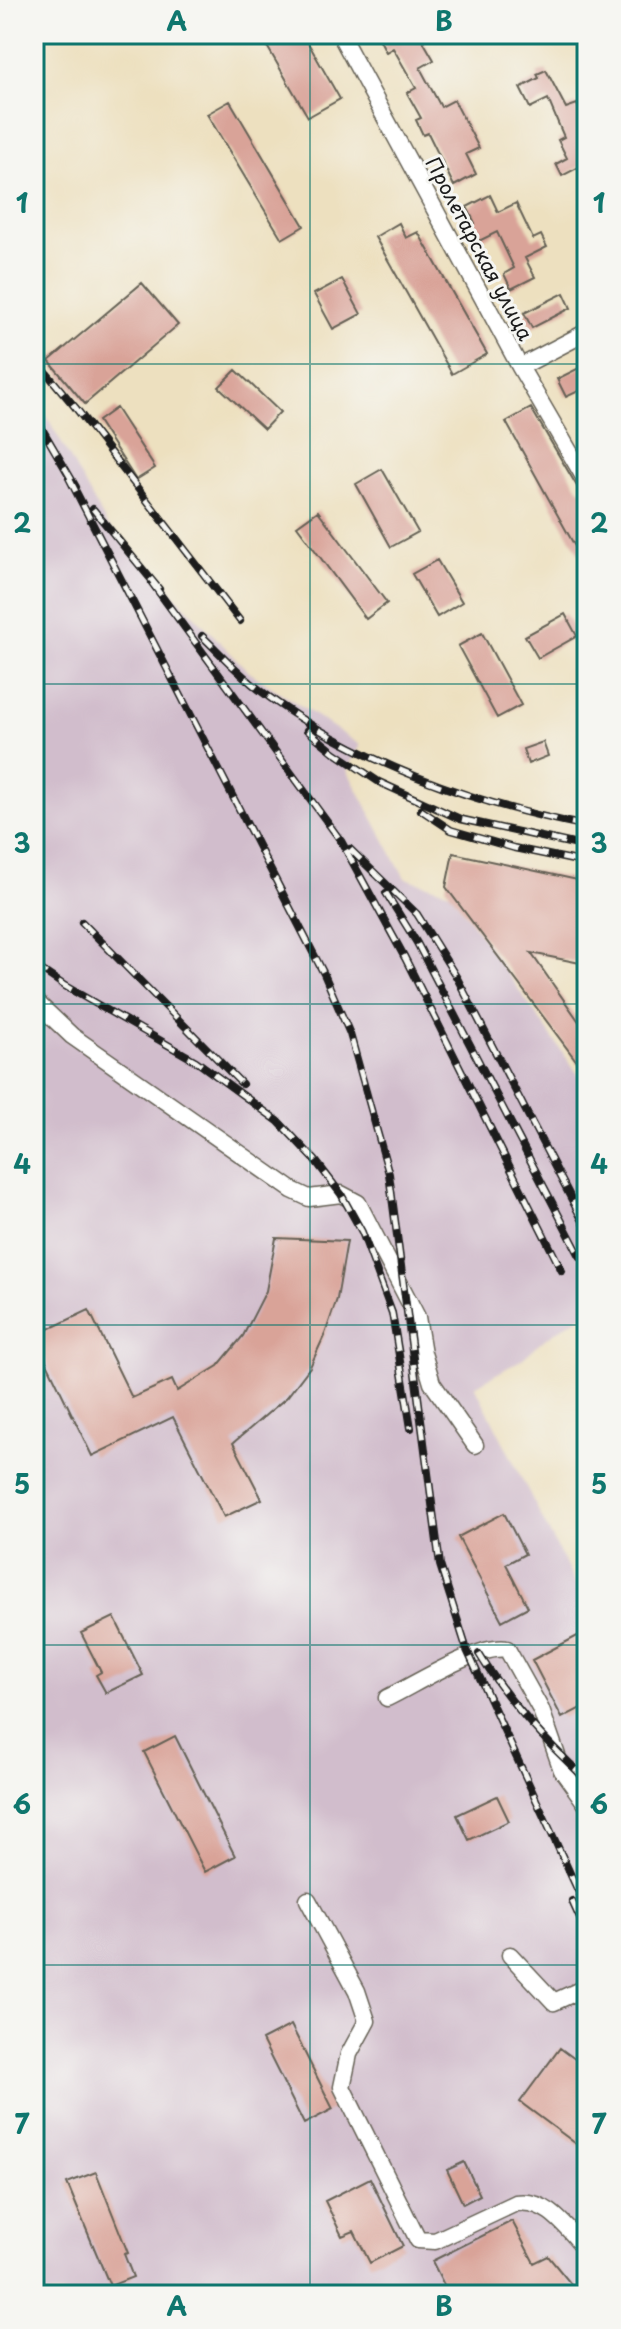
<svg xmlns="http://www.w3.org/2000/svg" width="621" height="2329" viewBox="0 0 621 2329" font-family="'Playpen Sans',sans-serif">
<rect width="100%" height="100%" fill="#f6f6f2"/>
<filter id="ink" filterUnits="userSpaceOnUse"><feTurbulence type="fractalNoise" baseFrequency=".0125" numOctaves="2"/><feDisplacementMap in="SourceGraphic" scale="16" xChannelSelector="R" yChannelSelector="G"/><feConvolveMatrix kernelMatrix="1 2 1 2 8 2 1 2 1" color-interpolation-filters="sRGB"/></filter>
<filter id="wash" filterUnits="userSpaceOnUse"><feTurbulence type="fractalNoise" baseFrequency=".006" numOctaves="4" result="noise"/><feDisplacementMap in="SourceGraphic" scale="32" xChannelSelector="R" yChannelSelector="G"/><feGaussianBlur stdDeviation="1.8" result="paint"/><feColorMatrix in="noise" values="0 0 0 0 0 0 0 0 0 0 0 0 0 0 0 0 0 1.4 0 .05"/><feComposite in="paint" operator="in"/></filter>
<g filter="url(#wash)">
<rect width="100%" height="100%" fill="#ede0bf"/>
<!-- industrial -->
<path fill="#d1bdcc" d="M34 393 107 525 249 672 360 745 347 770 405 878 450 892 587 1087V1312L546 1338 521 1360 475 1386 587 1607V2295H34Z"/>
<g id="blocks">
<!-- building -->
<path fill="#d9a398" d="M260 34H303L340 99 308 117Z
M377 34H419L434 60 420 68 441 107 454 100 479 148 466 154 476 174 454 186 428 133 423 135 416 120 421 118 407 93 416 88 393 48 386 52Z
M546 70 566 108 577 104 587 129V163L562 176 556 164 567 158 558 140 564 137 548 99 530 108 520 88 539 78 537 74Z
M230 101 304 226 282 239 207 114Z
M490 195 498 212 516 203 533 239 541 235 547 247 525 258 535 277 511 289 504 274 514 268 497 232 479 241 471 225 475 223 467 207Z
M399 223 406 238 418 232 487 354 452 374 375 237Z
M342 279 361 314 333 329 314 294Z
M142 283 178 325 85 404 49 361Z
M564 293 571 308 532 328 524 313Z
M587 364V387L566 397 557 379Z
M236 370 280 412 264 429 219 387Z
M116 408 155 468 136 480 98 421Z
M531 408 578 488 587 493V568L506 422Z
M382 469 418 532 391 547 356 484Z
M318 511 387 603 366 619 297 526Z
M437 560 462 602 437 617 412 574Z
M565 614 577 636 538 658 525 636Z
M482 633 521 705 497 718 458 646Z
M543 742 548 756 528 764 523 749Z
M453 853 587 882 585 964 531 953 587 1033V1075L446 887Z
M276 1238 347 1241 337 1299 325 1334 310 1367 287 1397 233 1443 262 1499 224 1517 173 1417 92 1456 34 1336 89 1310 132 1398 172 1380 177 1391 218 1366 243 1336 266 1291Z
M504 1513 525 1554 506 1564 528 1607 502 1621 458 1537Z
M114 1617 143 1675 106 1693 96 1675 101 1672 81 1633Z
M587 1631V1705L562 1718 532 1660Z
M175 1736 235 1856 205 1872 144 1752Z
M497 1796 509 1821 469 1840 457 1815Z
M291 2025 333 2109 304 2124 262 2040Z
M560 2048 587 2068V2152L520 2102Z
M464 2162 480 2195 463 2204 447 2170Z
M96 2172 128 2253 124 2254 133 2277 110 2286 67 2183Z
M370 2178 403 2246 370 2263 354 2231 342 2236 325 2201Z
M512 2221 534 2263 548 2256 580 2295H449L432 2261Z"/>
</g>
</g>
<g filter="url(#ink)">
<use href="#blocks" fill-opacity="0" stroke="#656155" stroke-width="2"/>
<g fill="none" stroke-linecap="round" stroke-linejoin="round">
<!-- minor casing -->
<g stroke="#656155" stroke-width="19">
<path id="minor" d="M340 34 520 367 587 482
M520 367 587 332
M34 1000 72 1036 292 1190 309 1198 341 1194 358 1203 417 1317 423 1353 432 1383 475 1445
M387 1698C416 1684 478 1644 507 1649L541 1710 562 1770 587 1805
M308 1900 357 1991 367 2021 349 2054 342 2087 418 2240 435 2241 516 2203C548 2198 567 2229 587 2250
M510 1955 554 2002 587 1987"/>
</g>
<!-- minor -->
<use href="#minor" stroke="#fff" stroke-width="16"/>
<!-- rail casing -->
<g stroke="#1c1c1c" stroke-width="8">
<path id="rail" d="M34 358 75 407 240 621
M34 415 76 487
M69 478 324 974 350 1034 389 1174 440 1565 467 1650 587 1910
M93 509 159 589
M152 583 341 841 405 958 562 1271
M202 636C221 654 240 675 261 691 353 761 474 804 587 826
M307 730 334 752 379 782 460 819 587 847
M421 810 451 830 514 848 587 863
M350 849 417 914 457 978 587 1229
M386 893 417 943 580 1256
M82 922 242 1084
M34 965 65 986 196 1061 278 1121 315 1160 341 1194 362 1232 392 1313 411 1428
M479 1654C508 1702 546 1742 587 1780
M572 1901 587 1934"/>
</g>
<!-- rail -->
<use href="#rail" stroke="#f6f6f2" stroke-width="5" stroke-dasharray="15" stroke-linecap="butt"/>
</g>
</g>
<!-- grid -->
<path fill="none" stroke="#0f766e" stroke-width="2" stroke-opacity="0.55" d="M310 34V2295M34 364H587M34 684H587M34 1004H587M34 1325H587M34 1645H587M34 1965H587"/>
<g text-anchor="middle" stroke-width="6" stroke-linejoin="round" paint-order="stroke">
<!-- street labels -->
<g font-size="20" fill="#1c1c1c" stroke="#f6f6f2">
<text transform="translate(479 249) rotate(62)" y="7">Пролетарская улица</text>
</g>
</g>
<!-- margin -->
<rect width="621" height="2329" fill="none" stroke="#f6f6f2" stroke-width="88"/>
<rect x="44" y="44" width="533" height="2241" fill="none" stroke="#0f766e" stroke-width="3"/>
<g font-size="26" text-anchor="middle" font-weight="bold" fill="#0f766e">
<text x="177" y="31">A</text>
<text x="444" y="31">B</text>
<text x="22" y="213">1</text>
<text x="599" y="213">1</text>
<text x="22" y="533">2</text>
<text x="599" y="533">2</text>
<text x="22" y="853">3</text>
<text x="599" y="853">3</text>
<text x="22" y="1174">4</text>
<text x="599" y="1174">4</text>
<text x="22" y="1494">5</text>
<text x="599" y="1494">5</text>
<text x="22" y="1814">6</text>
<text x="599" y="1814">6</text>
<text x="22" y="2134">7</text>
<text x="599" y="2134">7</text>
<text x="177" y="2316">A</text>
<text x="444" y="2316">B</text>
</g>
</svg>
